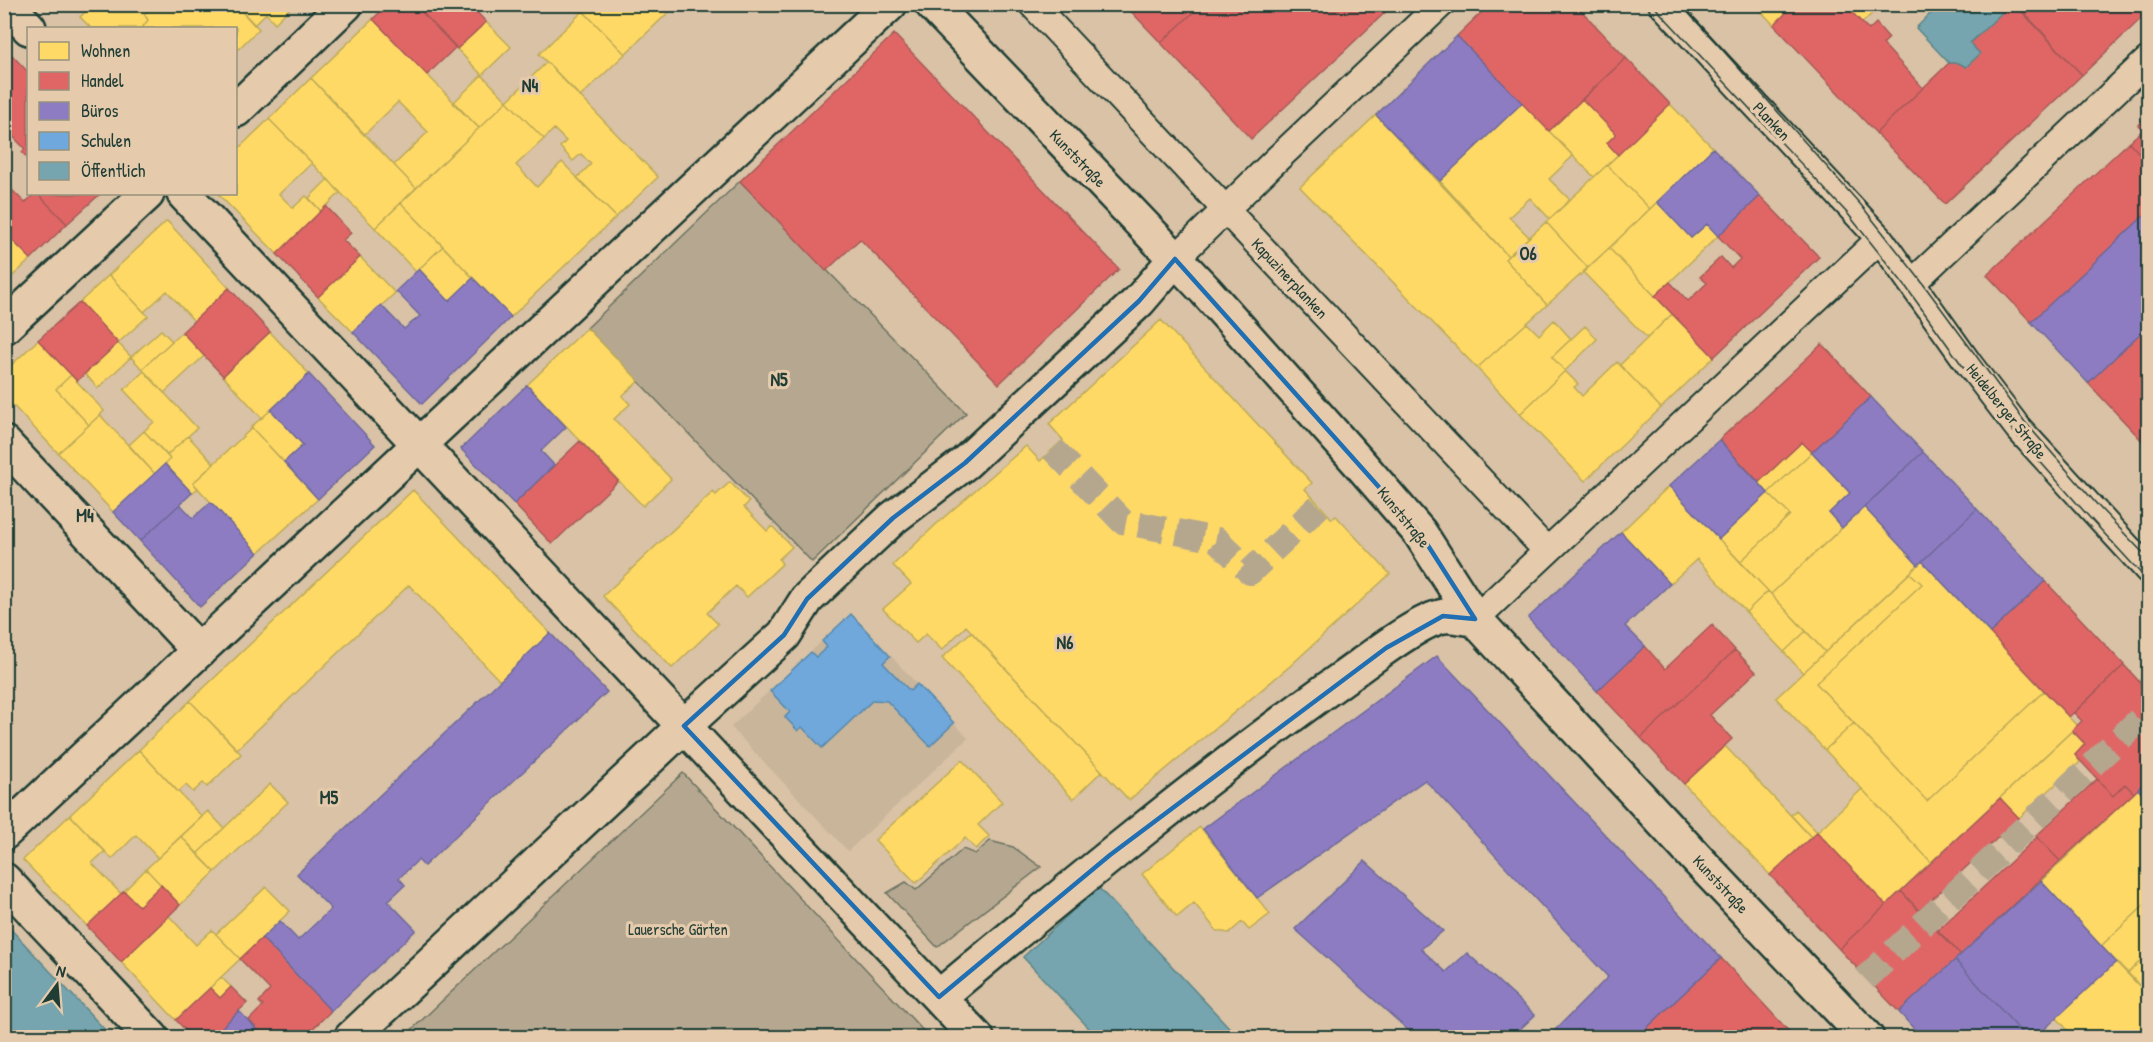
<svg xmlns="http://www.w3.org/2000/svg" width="2153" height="1042" viewBox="0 0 2153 1042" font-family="'Patrick Hand',sans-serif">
<rect width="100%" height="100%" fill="#d9c2a5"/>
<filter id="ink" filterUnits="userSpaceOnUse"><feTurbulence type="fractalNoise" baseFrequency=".0167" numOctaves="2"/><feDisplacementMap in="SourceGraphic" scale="12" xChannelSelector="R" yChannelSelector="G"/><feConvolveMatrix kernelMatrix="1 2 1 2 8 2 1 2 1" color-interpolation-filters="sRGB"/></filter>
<g filter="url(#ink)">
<!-- built -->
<path fill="#c8b59a" d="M851 614 968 738 848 851 731 727Z"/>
<!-- green -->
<path fill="#b6a890" stroke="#6a7262" stroke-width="1.5" d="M740 181 966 413 812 562 587 328Z
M683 773 929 1037H404Z
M990 841 1013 847 1041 867 937 947 887 893 906 882 916 890 963 849 975 854Z"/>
<!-- homes -->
<path fill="#ffd966" stroke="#bcaa57" stroke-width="1.5" d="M94 4H158L144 14 148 20 142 28H91L80 17Z
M158 4H235L259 29 236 51V28H142L148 20 144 14Z
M235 4H294L275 23 266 13 254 25Z
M590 4H677L625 54 583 11Z
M1754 4H1795L1774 25Z
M1844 4H1875L1878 8 1862 23Z
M583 11 625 54 580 97 539 54Z
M373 19 479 128 416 188 394 165 428 132 398 102 364 135 311 78Z
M486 22 511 47 482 75 457 49Z
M547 62 658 177 616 217 577 178 591 164 581 154 573 161 560 147 566 141 554 129 544 139 507 101Z
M482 75 507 101 479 128 453 103Z
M311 78 416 188 375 228 269 119Z
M1582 99 1616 134 1607 143 1618 155 1594 177 1549 131Z
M507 101 544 139 516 165 537 187 562 162 616 217 511 317 401 203Z
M1522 103 1573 156 1549 179 1570 200 1550 219 1530 198 1509 217 1529 237 1508 256 1440 181Z
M1670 104 1713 148 1650 209 1607 165Z
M1376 115 1508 256 1505 259 1547 305 1477 368 1300 187Z
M269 119 312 163 279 194 293 208 306 196 321 211 277 254 218 194H236V151Z
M1607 165 1650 209 1588 268 1546 222Z
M328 179 340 193 321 211 309 198Z
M1657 202 1691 238 1707 224 1718 236 1655 296 1609 248Z
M401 203 443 246 416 272 375 228Z
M167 221 229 288 194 321 167 291 144 312 109 275Z
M1546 222 1588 268 1547 305 1505 259Z
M4 232 31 259 4 284Z
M443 246 473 278 449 301 419 269Z
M1609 248 1672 314 1647 338 1583 272Z
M360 257 395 293 353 332 318 297Z
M109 275 148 316 118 343 80 302Z
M1672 314 1714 357 1661 408 1620 365Z
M1161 320 1312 483 1305 489 1332 519 1336 516 1390 574 1290 666 1129 800 966 626 942 650 926 634 916 643 883 609 911 584 893 565 942 519 1026 446 1040 461 1063 440 1049 424Z
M1554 320 1571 339 1552 357 1565 371 1520 414 1477 368 1527 323 1539 335Z
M1585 326 1597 339 1565 371 1552 357Z
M587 328 639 381 622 396 630 404 614 419 671 479 643 506 527 385Z
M161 330 172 341 142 369 131 357Z
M182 332 204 356 164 393 142 369Z
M270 332 309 374 262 418 223 376Z
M38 340 71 375 56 389 89 425 58 453 4 396V372Z
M118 343 131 357 98 388 85 374Z
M1617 362 1661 408 1585 481 1520 414 1565 371 1578 384 1574 387 1582 396Z
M144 371 197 428 167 455 144 431 154 422 124 390Z
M71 375 104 411 89 425 56 389Z
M271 410 303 445 284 462 251 427Z
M100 415 155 474 113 512 58 453Z
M252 428 318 499 258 553 193 483Z
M144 431 170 459 155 474 129 445Z
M188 436 214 464 193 483 198 488 192 493 165 464 170 459 167 455Z
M1802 442 1812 452 1768 493 1759 482Z
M1812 452 1850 493 1829 513 1842 528 1771 594 1740 562 1790 515 1768 493Z
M730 482 749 502 744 507 767 531 772 526 792 547 779 559 782 564 747 597 736 586 707 613 718 624 672 668 603 596 713 492 716 495Z
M1669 486 1768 591 1746 612 1697 559 1670 584 1621 532Z
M413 490 550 633 500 681 409 585 237 749 190 701Z
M1768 493 1790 515 1740 562 1719 539Z
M1864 507 1918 565 1825 652 1771 594Z
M1922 561 2044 691 1927 801 1816 683 1922 584 1910 573Z
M1910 573 1922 584 1816 683 1854 723 1825 750 1776 698Z
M1768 591 1806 631 1784 652 1746 612Z
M1806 631 1825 652 1803 673 1784 652Z
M971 632 1102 771 1073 799 942 658Z
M2044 691 2077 726 1931 862 1825 750 1854 723 1927 801Z
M190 701 241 754 207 787 203 783 193 792 186 785 178 792 139 750Z
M2072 731 2085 744 2075 755 2080 762 2019 818 2000 798Z
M1725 746 1811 837 1770 875 1684 784Z
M139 750 202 817 158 858 136 835 112 859 70 815Z
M962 760 1002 802 978 825 989 836 976 849 965 838 916 883 875 840Z
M270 784 288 802 215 872 197 854Z
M1862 789 1931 862 1886 905 1817 832Z
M2138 789 2148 801V902L2101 946 2041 881Z
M1796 810 1817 832 1811 837 1791 815Z
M208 811 224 828 197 854 181 836Z
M70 815 105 851 92 863 121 894 87 926 23 860Z
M1200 827 1270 914 1249 930 1242 922 1229 933 1217 931 1194 903 1177 917 1142 874Z
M181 836 215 872 180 905 146 869Z
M146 869 161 885 139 906 124 891Z
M266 887 290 911 240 959 216 934Z
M2148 902V953L2128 973 2101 946Z
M169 916 196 945 212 930 240 959 176 1020 121 962Z
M2146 955 2148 958V995L2128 973Z
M2116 962 2148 995V1038H2075L2056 1017Z
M221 977 231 987 220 998 210 988Z"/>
<!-- shops -->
<path fill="#e06666" stroke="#a65a57" stroke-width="1.5" d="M388 4H414L456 47 427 75 373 19Z
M414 4H469L486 22 457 49Z
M1124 4H1202L1161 43Z
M1202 4H1394L1251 139 1161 43Z
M1490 4H1575L1626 58 1549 131 1457 36Z
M1795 4H1844L1869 30 1876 23 1889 38 1883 44 1923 88 1876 133 1774 25Z
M2011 4H2016L2082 75 1945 204 1876 133 1949 63H1959L1966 67 1969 64 1980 54 1970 43Z
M2030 4H2148V12L2082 75 2022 12Z
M894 34 1119 269 999 384 860 239 826 271 740 181Z
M10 53 28 72V159L22 152 25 149 4 127V58Z
M1626 58 1670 104 1618 155 1607 143 1616 134 1582 99Z
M2148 115V163L2129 142 2143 130 2138 125Z
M2129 142 2148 163V212L2031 322 1987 275Z
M11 189 25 203 34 194H38L67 224 31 259 4 232V195Z
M38 194H100L67 224Z
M1760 196 1819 257 1714 357 1655 296 1670 282 1688 301 1707 283 1700 277 1721 257 1731 268 1740 259 1718 236Z
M326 206 351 233 343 240 360 257 318 297 277 254Z
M229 288 270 332 223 376 182 332Z
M80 302 118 343 77 381 38 340Z
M2148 326V447L2088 383Z
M1822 344 1871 397 1812 452 1802 442 1759 482 1719 440Z
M580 441 618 481 552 544 514 504Z
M2045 581 2124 665 2069 717 1990 633Z
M1712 625 1735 650 1641 738 1597 691 1645 646 1665 669Z
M1735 650 1756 672 1710 715 1732 739 1684 784 1641 738Z
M2124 665 2148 691V779L2134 793 2125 784 2113 796 2075 755 2085 744 2072 730 2082 721 2074 713Z
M2097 779 2113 796 2125 784 2134 793 2060 861 2036 836Z
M2000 798 2019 818 1919 911 1901 891Z
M1817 832 1886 905 1839 949 1770 875Z
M2037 837 2060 861 1961 955 1937 931Z
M161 885 180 905 121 962 87 926 124 891 139 906Z
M1901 891 1961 955 1899 1012 1839 949Z
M262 938 331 1011 303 1038H265L249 1020 263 1006 259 1002 270 990 240 959Z
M1721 958 1795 1038H1636L1715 964Z
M231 987 247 1003 211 1038H193L176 1020 210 988 220 998Z"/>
<!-- offices -->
<path fill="#8e7cc3" stroke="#6d6998" stroke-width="1.5" d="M1457 36 1522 103 1440 181 1376 115Z
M1713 148 1760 196 1718 236 1707 224 1691 238 1657 202Z
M2148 212V326L2088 383 2031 322Z
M419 269 449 301 473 278 511 317 422 404 353 332 381 305 404 329 420 316 396 291Z
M309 374 375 445 318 499 284 462 303 445 271 410Z
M527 385 566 427 541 451 554 465 514 504 461 449Z
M1871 397 1923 452 1842 528 1829 513 1850 493 1812 452Z
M1719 440 1768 493 1719 539 1669 486Z
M1923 452 1977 509 1918 565 1864 507Z
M165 464 192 493 140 541 113 512Z
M211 502 258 553 200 607 140 541 180 504 193 518Z
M1977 509 2045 581 1990 633 1922 561Z
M1621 532 1670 584 1625 626 1645 646 1597 691 1528 618Z
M550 633 607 692 424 866 418 860 399 878 405 885 388 901 416 930 331 1011 262 938 280 921 298 940 331 909 297 874Z
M1437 656 1721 958 1636 1038H1547L1608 977 1425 780 1257 898 1203 829Z
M2148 779V801L2138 789Z
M1365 861 1443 931 1421 949 1446 972 1467 953 1535 1015 1515 1034 1518 1038H1417L1295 929Z
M2041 881 2116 962 2035 1038H2027L1955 960Z
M1955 960 2027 1038H1922L1899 1012Z
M239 1011 265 1038H211Z"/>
<!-- schools -->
<path fill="#6fa8dc" stroke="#5788aa" stroke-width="1.5" d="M851 614 890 656 883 663 910 691 917 684 954 723 930 746 887 701 873 700 822 748 802 727 798 731 785 717 790 712 770 691 811 652 816 657 827 647 822 641Z"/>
<!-- public -->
<path fill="#76a5af" stroke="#5c868a" stroke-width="1.5" d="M1940 4H2011L1970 43 1980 54 1966 67 1959 63H1949L1916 28Z
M1098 887 1239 1038H1098L1023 957Z
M4 922 107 1032 102 1038H13L4 1029Z"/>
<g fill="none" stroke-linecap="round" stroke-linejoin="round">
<!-- pedestrian-tunnel -->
<path stroke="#b4a78e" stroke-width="26" stroke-dasharray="26 13" stroke-linecap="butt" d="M1053 449 1122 521 1217 540 1250 572 1319 506
M1865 979 2148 712"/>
<!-- pedestrian casing -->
<g stroke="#1f3d34" stroke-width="30">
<path id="pedestrian" d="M1032 4 1547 551
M1662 4 1880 239 1969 364 2018 428 2148 570
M1175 259 1274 162 1441 4
M1912 283 2148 60
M1475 619 1880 239"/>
</g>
<!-- minor casing -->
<g stroke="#1f3d34" stroke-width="38">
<path id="minor" d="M6 4 29 28
M932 4 1205 290 1362 466 1420 533 1475 619 1496 642 1698 860 1867 1038
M236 110 346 4
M184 194 977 1038
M4 327 147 194
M4 443 199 651
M4 833 890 4
M4 880 152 1038
M939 997C1071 887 1203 778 1343 678 1366 662 1418 620 1444 616 1453 615 1465 618 1475 619
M351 1038 684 726 784 635 807 599 862 547 893 518 965 463 1139 301 1175 259"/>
</g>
<!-- pedestrian -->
<use href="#pedestrian" stroke="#e5caac" stroke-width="26"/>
<!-- minor -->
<use href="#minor" stroke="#e5caac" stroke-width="33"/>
<!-- tram -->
<path stroke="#1f3d34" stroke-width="1.5" d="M1652 4 1848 214 1906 287 1964 368 2013 431 2090 518 2148 581
M1680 4 1719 46 1861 205 1918 277 2025 422 2100 508 2148 558"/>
</g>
</g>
<!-- marked area -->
<path fill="none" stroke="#1f6fb2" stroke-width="4.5" stroke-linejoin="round" d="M1175 259 1420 533 1475 619 1443 616 1386 648 1110 855 939 997 684 726 784 635 807 599 893 518 965 463 1139 301Z"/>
<g text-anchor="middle" stroke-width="6" stroke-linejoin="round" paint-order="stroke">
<!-- street labels -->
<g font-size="16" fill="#1f3d34" stroke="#e5caac">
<text transform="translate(1772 121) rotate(47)" y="6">Planken</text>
<text transform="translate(1078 158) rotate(46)" y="6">Kunststraße</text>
<text transform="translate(1290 278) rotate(47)" y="6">Kapuzinerplanken</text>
<text transform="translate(2007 411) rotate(51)" y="6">Heidelberger Straße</text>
<text transform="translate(1404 517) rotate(51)" y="6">Kunststraße</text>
<text transform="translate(1721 884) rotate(47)" y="6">Kunststraße</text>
</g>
<!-- park labels -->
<g font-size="16" fill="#274239" stroke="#e5caac">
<text x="678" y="935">Lauersche Gärten</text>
</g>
<!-- neighbourhood labels -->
<g font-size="18" font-weight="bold" fill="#1f3d34" stroke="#e5caac">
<text x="530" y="92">N4</text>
<text x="1528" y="260">O6</text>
<text x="779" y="386">N5</text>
<text x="85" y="522">M4</text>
<text x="1065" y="649">N6</text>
<text x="329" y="804">M5</text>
</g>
</g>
<!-- margin -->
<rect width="2153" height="1042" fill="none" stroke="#e5caac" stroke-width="24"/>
<rect x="12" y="12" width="2129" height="1018" fill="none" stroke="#1f3d34" stroke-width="2" filter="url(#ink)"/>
<!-- legend -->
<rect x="27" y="27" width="210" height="168" fill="#e5caac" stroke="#96927c" stroke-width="1.5"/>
<rect x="39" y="42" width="30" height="18" fill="#ffd966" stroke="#96927c" stroke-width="1.5"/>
<text x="81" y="57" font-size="18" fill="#1f3d34">Wohnen</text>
<rect x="39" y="72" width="30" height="18" fill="#e06666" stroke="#96927c" stroke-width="1.5"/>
<text x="81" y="87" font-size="18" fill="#1f3d34">Handel</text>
<rect x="39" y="102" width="30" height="18" fill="#8e7cc3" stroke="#96927c" stroke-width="1.5"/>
<text x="81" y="117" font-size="18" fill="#1f3d34">Büros</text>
<rect x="39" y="132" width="30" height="18" fill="#6fa8dc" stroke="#96927c" stroke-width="1.5"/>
<text x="81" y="147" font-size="18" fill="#1f3d34">Schulen</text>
<rect x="39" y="162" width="30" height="18" fill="#76a5af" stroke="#96927c" stroke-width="1.5"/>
<text x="81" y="177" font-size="18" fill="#1f3d34">Öffentlich</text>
<!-- north arrow -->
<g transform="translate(57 985) rotate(16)" stroke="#e5caac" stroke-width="4.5" paint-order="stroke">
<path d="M0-4.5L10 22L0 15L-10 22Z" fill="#1f3d34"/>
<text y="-9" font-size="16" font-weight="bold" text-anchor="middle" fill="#1f3d34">N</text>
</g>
</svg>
